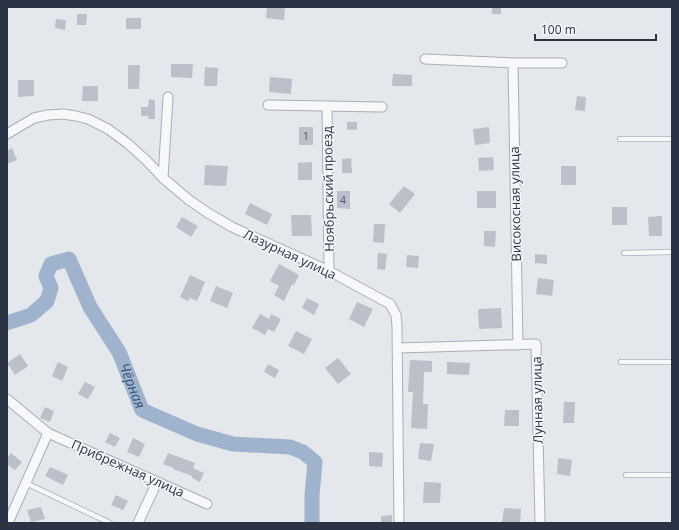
<svg xmlns="http://www.w3.org/2000/svg" width="679" height="530" viewBox="0 0 679 530" font-family="'Open Sans',sans-serif">
<rect width="100%" height="100%" fill="#e4e7ec"/>
<g fill="none" stroke-linecap="round" stroke-linejoin="round">
<!-- river -->
<path stroke="#9fb4cc" stroke-width="15" id="s1" d="M7 323 31 315 47 301 51 288 46 276 51 264 69 259 90 307 119 352 142 410 197 434 233 444 290 447 303 452 315 462 312 495V523"/>
</g>
<!-- building -->
<path fill="#bbc0ca" d="M267 7H285L284 20 266 18Z
M492 7H501V14H492Z
M77 14H87L86 25H77Z
M126 18H141V29H126Z
M56 19 66 20 65 30 55 28Z
M171 64H193L192 78 171 77Z
M128 65H140L139 89H128Z
M205 67 218 68 217 86H204Z
M393 74 412 75V86H392Z
M270 77 292 79 291 94 269 92Z
M18 80H34V96L18 97Z
M83 86H98V101H82Z
M577 96 586 97 585 111 575 110Z
M149 99 155 100V119H148L149 116H141V107H148Z
M347 122H357V130H347Z
M299 127H313V145H299Z
M489 127 490 143 475 145 473 129Z
M12 148 17 160 7 164V151Z
M493 157 494 170 479 171 478 158Z
M351 158 352 173H342V159Z
M312 162V180H298V163Z
M205 165 228 166 226 186 204 185Z
M561 166H576V185H561Z
M404 186 415 194 400 213 389 204Z
M337 191H350V209L337 208Z
M477 191H496V208H477Z
M250 203 272 214 267 225 245 214Z
M612 207H627V225H612Z
M291 215H311L312 236H292Z
M662 216V236H649L648 217Z
M182 217 198 226 191 237 176 227Z
M374 224H385L384 243 373 242Z
M484 231H496L495 247 484 246Z
M378 253 387 254 385 270 377 269Z
M535 254 547 255V264L535 263Z
M407 255 419 256 418 268 406 267Z
M279 264 299 275 294 285 292 284 284 301 274 295 279 286 270 281Z
M190 275 205 282 197 301 190 298 188 301 180 297Z
M538 278 554 280 552 296 536 294Z
M216 286 233 293 227 308 210 301Z
M307 298 319 304 314 315 302 308Z
M357 302 373 309 364 327 349 319Z
M501 308 502 328 479 329 478 309Z
M260 314 269 319 271 314 281 319 274 332 268 329 265 335 252 328Z
M296 331 312 339 304 354 288 346Z
M20 354 28 366 15 375 7 363Z
M338 358 351 374 338 384 325 368Z
M410 360 432 361V372H424L423 404H428L427 429 411 428 413 392H408Z
M58 362 68 367 62 381 52 376Z
M447 362 470 363 469 375 447 374Z
M268 364 279 370 275 378 264 372Z
M85 382 95 387 88 399 78 394Z
M564 402H575L574 423H563Z
M45 407 54 411 50 422 40 418Z
M505 410H519V426H504Z
M110 433 120 438 115 447 105 442Z
M133 438 145 444 139 457 127 452Z
M420 443 434 444 431 461 418 459Z
M369 452 383 453 382 467 369 466Z
M11 453 22 462 15 470 7 464V458Z
M168 453 195 463 193 468 204 473 200 482 192 478V476L173 469 174 468 163 464Z
M558 458 572 460 570 476 557 474Z
M50 467 68 475 63 485 45 476Z
M424 482 441 483 440 503H423Z
M116 495 128 501 123 510 111 505Z
M41 507 45 519 31 522 27 510Z
M504 508 521 509 520 523H502Z
M392 515V523H381V516Z"/>
<g fill="none" stroke-linecap="round" stroke-linejoin="round">
<!-- lane casing -->
<g stroke="#a9aeb7" stroke-width="6">
<path id="lane" d="M620 139H672
M624 253 672 252
M621 362H672
M626 475H672
M26 483 110 523"/>
</g>
<!-- street casing -->
<g stroke="#a9aeb7" stroke-width="11">
<path id="street" d="M425 59 513 63H562
M513 63 518 345
M268 105 382 107
M327 106 329 271
M7 134 34 118 48 115 63 114 76 116 88 119 108 129 127 143 146 160 163 178 189 200 208 213 232 227 329 271 390 304 396 315 397 326 399 523
M163 178 168 97
M398 348 536 344 540 523
M7 399 48 433 207 504
M8 523 48 433
M138 523 157 482"/>
</g>
<!-- lane -->
<use href="#lane" stroke="#f7f8fa" stroke-width="4.5"/>
<!-- street -->
<use href="#street" stroke="#f7f8fa" stroke-width="9"/>
</g>
<g text-anchor="middle" stroke-width="3" stroke-linejoin="round" paint-order="stroke">
<!-- number labels -->
<g font-size="11" fill="#4f5766">
<text x="306" y="140">1</text>
<text x="343" y="204">4</text>
</g>
<!-- street labels -->
<g font-size="13" fill="#2b3445" stroke="#f4f6f9">
<text transform="translate(328 189) rotate(-91)" y="5">Ноябрьский проезд</text>
<text transform="translate(515 204) rotate(-91)" y="5">Високосная улица</text>
<text transform="translate(290 254) rotate(25)" y="5">Лазурная улица</text>
<text transform="translate(537 400) rotate(-91)" y="5">Лунная улица</text>
<text transform="translate(128 468) rotate(24)" y="5">Прибрежная улица</text>
</g>
<!-- water labels -->
<g font-size="14" font-style="italic" fill="#34527a" stroke="#f4f6f9">
<text dy="5" stroke="none"><textPath href="#s1" startOffset="247">Чёрная</textPath></text>
</g>
</g>
<!-- border -->
<rect width="679" height="530" fill="none" stroke="#2b3445" stroke-width="16"/>
<!-- scale -->
<path d="M535 34v6h121v-6" fill="none" stroke="#2b3445" stroke-width="2"/>
<text x="541" y="34" font-size="12" fill="#2b3445" stroke="#f4f6f9" stroke-width="3" paint-order="stroke">100 m</text>
</svg>
